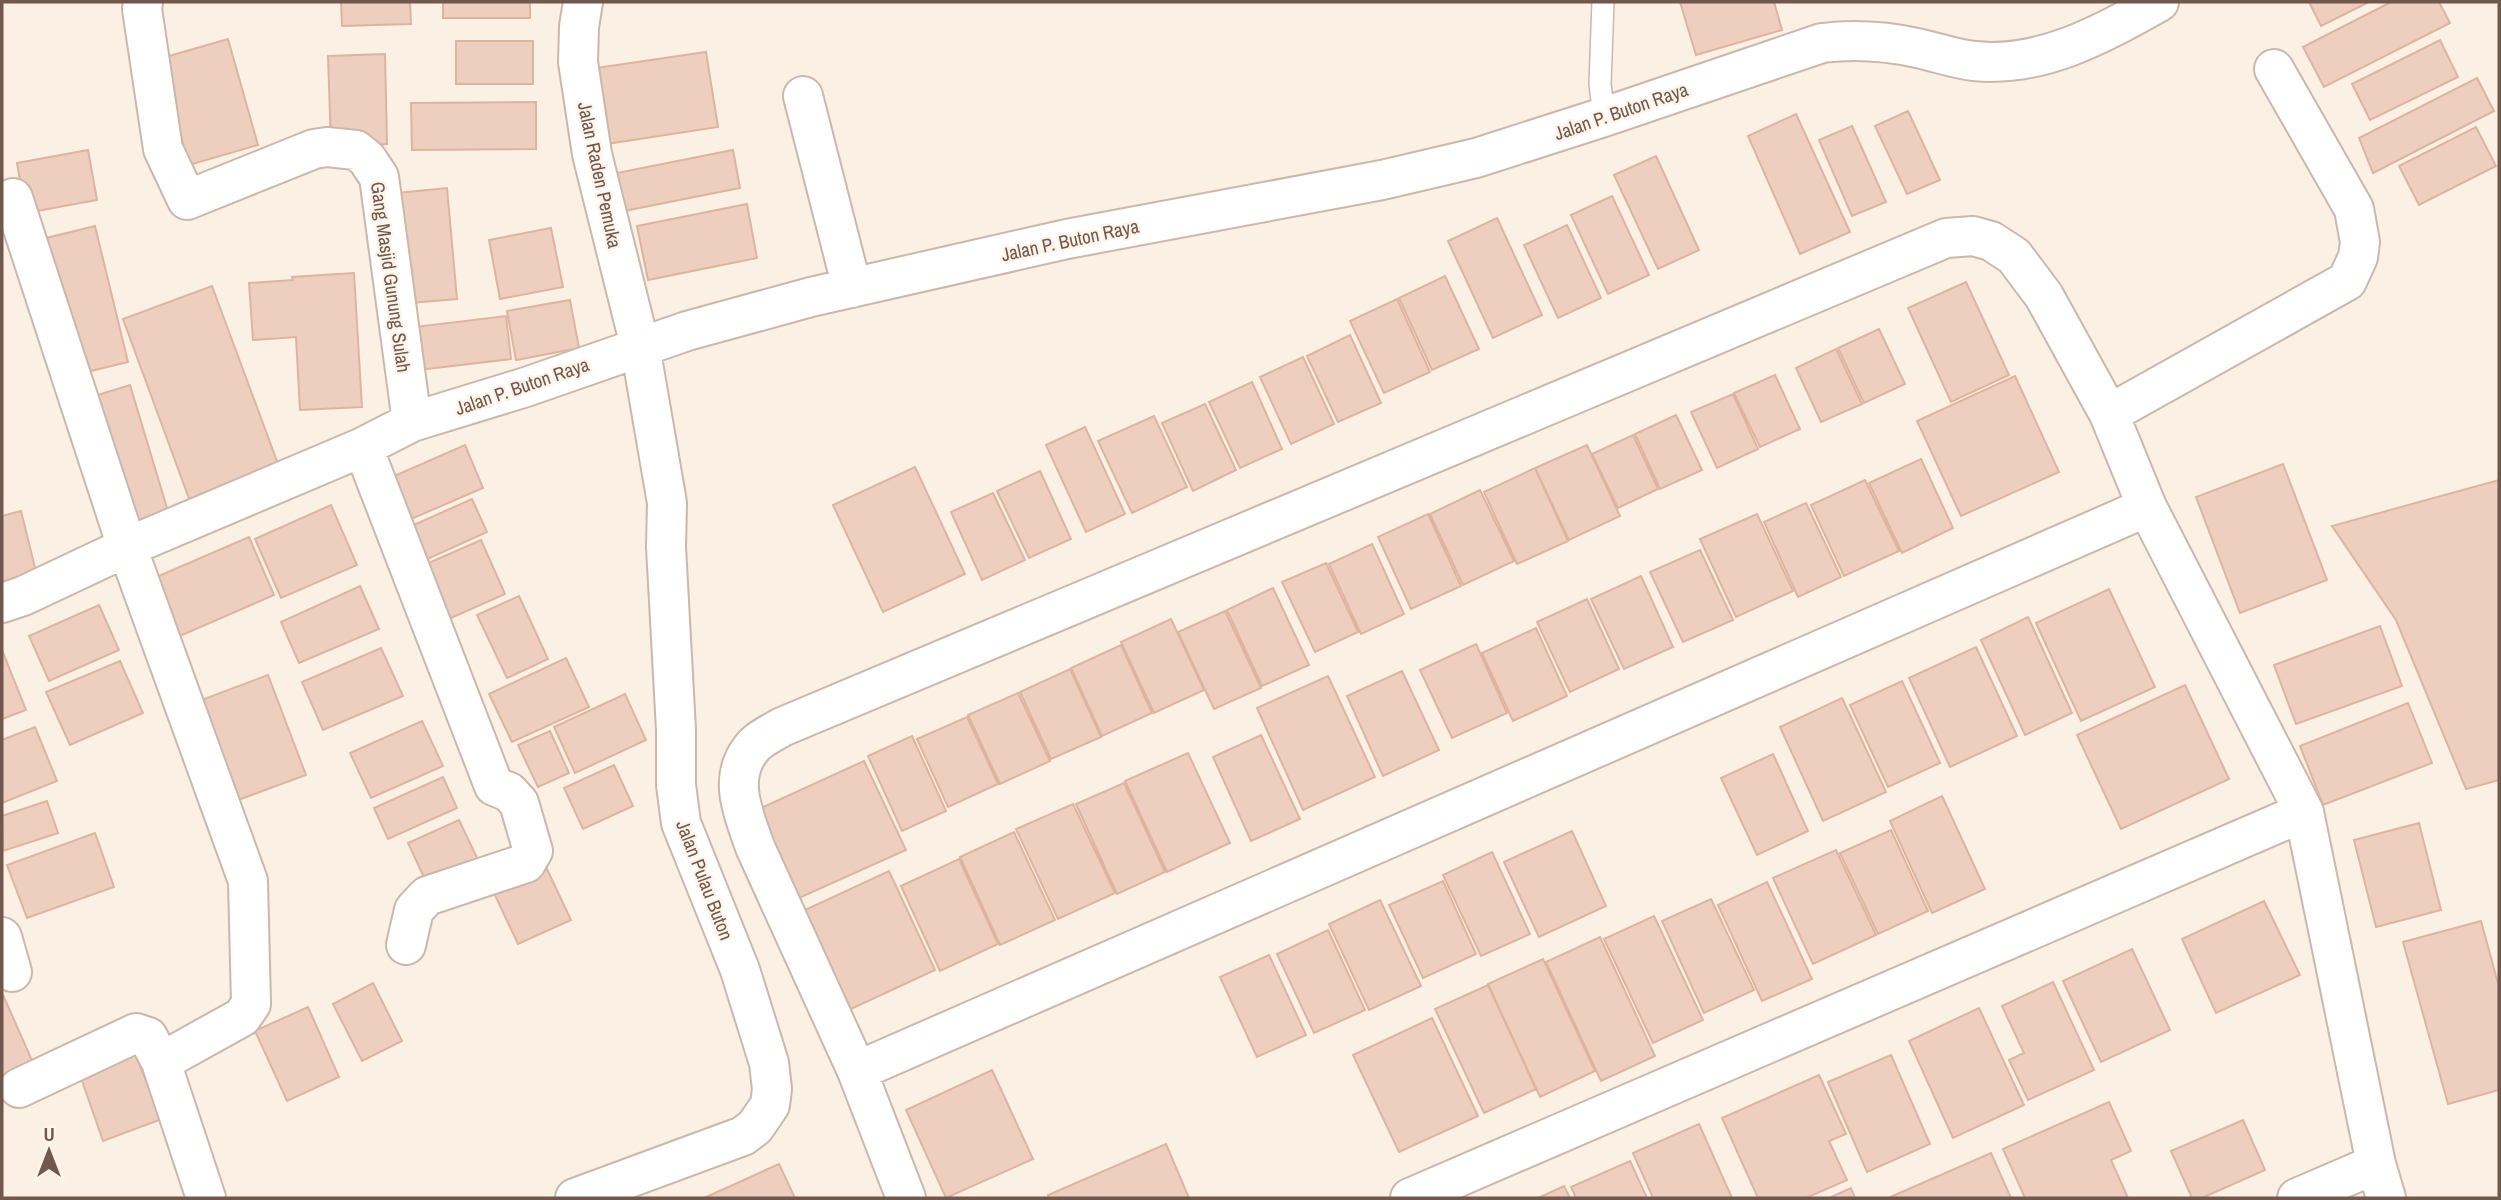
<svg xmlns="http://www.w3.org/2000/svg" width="2501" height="1200" viewBox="0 0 2501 1200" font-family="'Archivo Narrow',sans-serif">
<rect width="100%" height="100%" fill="#faf0e4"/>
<!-- building -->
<path fill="#eecebe" stroke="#dfb49f" stroke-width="2" d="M341 2H410L411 24 342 26Z
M443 2H530V18H443Z
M1680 2H1774L1782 30 1696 55Z
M2309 2H2369L2321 26Z
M2391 2H2439L2450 23 2324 87 2303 47Z
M228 39 258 145 189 165 159 59Z
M2440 40 2458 77 2370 120 2352 84Z
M456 41H533V84H456Z
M706 52 718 127 600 145 589 69Z
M385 54 387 144 331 146 328 56Z
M2477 78 2494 111 2373 173 2359 138Z
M536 102V149L412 150 411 103Z
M1908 111 1940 180 1907 194 1875 126Z
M1796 114 1850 232 1800 254 1748 136Z
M1852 126 1886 202 1852 216 1819 140Z
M2476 127 2496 166 2419 205 2399 166Z
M88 150 97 200 26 213 17 163Z
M733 150 740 188 614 213 607 175Z
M1656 156 1699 250 1658 269 1614 175Z
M447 188 457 299 398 304 387 194Z
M1612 196 1649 275 1608 294 1571 215Z
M747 204 757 258 648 280 637 226Z
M1497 218 1542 315 1493 338 1448 241Z
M1567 225 1601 298 1558 318 1524 245Z
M95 226 128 362 70 376 38 240Z
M551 228 563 287 500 299 489 240Z
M354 273 362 407 300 410 296 337 253 340 249 283 293 280 292 277Z
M1445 276 1479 349 1432 370 1399 298Z
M1966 282 2009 375 1951 402 1908 308Z
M212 286 281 472 191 504 123 319Z
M1397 299 1430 372 1384 393 1350 321Z
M570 300 579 348 516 360 507 311Z
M506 316 511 359 411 371 406 328Z
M1879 329 1905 384 1864 403 1838 348Z
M1350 335 1381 403 1338 422 1307 356Z
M1836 349 1862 404 1821 422 1796 368Z
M1303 357 1334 424 1291 444 1260 377Z
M1775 375 1800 429 1760 447 1734 393Z
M2015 376 2059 472 1961 516 1917 421Z
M1252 382 1282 449 1240 468 1209 402Z
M130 385 170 518 122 532 82 400Z
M1733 394 1758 449 1717 468 1691 412Z
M1205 404 1236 470 1193 491 1162 423Z
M1676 415 1702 470 1660 489 1635 434Z
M1154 416 1187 487 1132 513 1098 441Z
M1085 427 1125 514 1086 532 1046 445Z
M1633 435 1658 489 1618 508 1592 454Z
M465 445 483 488 404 522 385 480Z
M1587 445 1620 516 1569 540 1535 468Z
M1921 459 1953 528 1902 553 1869 483Z
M2283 464 2327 580 2240 613 2196 497Z
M915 467 965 574 883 612 833 505Z
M1535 468 1568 541 1517 564 1484 492Z
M1040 471 1071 539 1029 558 997 491Z
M1865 480 1899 551 1844 576 1811 505Z
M2499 480V780L2466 789 2396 620 2332 526Z
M1480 490 1514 561 1463 585 1430 514Z
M993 493 1025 560 982 580 951 512Z
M472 499 487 532 412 566 398 532Z
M1806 503 1841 577 1798 597 1764 522Z
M331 505 357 565 281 598 255 539Z
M21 511 38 580 2 588V516Z
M1428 514 1461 586 1411 609 1378 537Z
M1757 514 1793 591 1736 617 1700 539Z
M249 537 274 595 173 639 147 581Z
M481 540 505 594 442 622 417 568Z
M1372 544 1404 614 1361 634 1329 564Z
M1700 550 1733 620 1683 642 1650 572Z
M1326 563 1358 632 1315 652 1282 582Z
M1641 576 1673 647 1624 669 1591 599Z
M360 586 379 629 299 663 281 622Z
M1273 588 1309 665 1262 686 1227 610Z
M2109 589 2155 687 2081 721 2036 623Z
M519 596 548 659 507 678 477 615Z
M1587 599 1619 669 1570 692 1537 622Z
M99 605 119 650 49 681 29 636Z
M1225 611 1261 688 1214 709 1178 632Z
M2028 617 2072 713 2025 735 1981 640Z
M1171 619 1204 690 1154 713 1121 642Z
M2380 626 2402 686 2296 724 2274 665Z
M1536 628 1567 696 1513 721 1482 653Z
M1476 644 1507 713 1452 738 1420 670Z
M1121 645 1152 713 1102 736 1071 668Z
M1976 647 2017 736 1950 767 1909 678Z
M381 648 403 696 323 730 302 682Z
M2 650 26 710 2 719Z
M566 658 589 707 512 742 489 694Z
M120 661 143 713 70 745 46 692Z
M1070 669 1101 737 1051 759 1020 692Z
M1402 671 1439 750 1383 776 1347 696Z
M268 675 306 775 230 803 191 704Z
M1328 676 1375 777 1303 810 1257 708Z
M1902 681 1940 763 1888 787 1850 705Z
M2185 685 2229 779 2121 829 2077 735Z
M1018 693 1050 761 1000 784 968 715Z
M625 694 646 740 575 773 554 727Z
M1842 698 1886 792 1823 821 1780 727Z
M2408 703 2432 763 2323 805 2300 746Z
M967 717 998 784 948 807 917 739Z
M422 721 443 766 371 798 350 753Z
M35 727 57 781 2 803V740Z
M550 731 569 773 538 787 518 745Z
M1261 735 1300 819 1251 841 1213 757Z
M912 736 946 811 902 831 868 756Z
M1188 753 1230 843 1167 872 1125 781Z
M1773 754 1808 831 1757 855 1721 778Z
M864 761 906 850 799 898 759 809Z
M614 765 633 806 583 829 564 788Z
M443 777 457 808 388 839 374 808Z
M1124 783 1165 872 1117 894 1076 804Z
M1942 796 1985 889 1932 913 1890 821Z
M47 801 58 833 3 851 2 816Z
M1073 804 1115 893 1058 919 1016 829Z
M459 820 479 862 428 886 408 843Z
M2419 823 2441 910 2376 927 2354 840Z
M1891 830 1928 911 1878 934 1840 853Z
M1572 831 1606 906 1539 937 1504 862Z
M1014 832 1055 920 1000 945 960 857Z
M95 833 114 887 27 918 7 865Z
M1836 850 1876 935 1813 964 1773 878Z
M1492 852 1530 934 1481 956 1443 875Z
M959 859 998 944 940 971 901 886Z
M546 867 571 920 518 944 493 891Z
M889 871 935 970 836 1016 790 917Z
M1443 881 1476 954 1423 978 1389 905Z
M1767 882 1812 979 1762 1001 1718 905Z
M1711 899 1754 990 1704 1013 1662 921Z
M1380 900 1421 986 1369 1010 1329 924Z
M2264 901 2300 975 2216 1013 2182 939Z
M1654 916 1703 1020 1653 1043 1604 939Z
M2481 921 2499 987V1090L2448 1104 2403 942Z
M1328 930 1365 1010 1314 1033 1277 954Z
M1600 937 1655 1056 1601 1081 1546 962Z
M2132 949 2170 1030 2101 1062 2063 981Z
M1269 955 1306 1035 1257 1057 1220 977Z
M1543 959 1595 1071 1540 1097 1488 984Z
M2053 982 2094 1070 2028 1100 2009 1060 2024 1053 2002 1006Z
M373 983 402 1041 362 1061 333 1004Z
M1488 985 1536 1089 1484 1113 1435 1009Z
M3 995 34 1065 2 1080V996Z
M308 1007 339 1077 287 1101 255 1031Z
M1979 1008 2024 1105 1953 1138 1909 1041Z
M1432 1018 1478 1116 1399 1152 1353 1055Z
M133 1049 162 1119 103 1141 79 1072Z
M1891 1055 1930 1144 1867 1172 1828 1082Z
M992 1070 1033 1159 946 1198 906 1110Z
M1819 1075 1846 1134 1829 1141 1847 1180 1806 1198H1758L1722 1118Z
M2109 1102 2131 1151 2111 1160 2128 1198H2025L2003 1149Z
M2243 1120 2265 1170 2202 1198H2192L2171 1151Z
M1699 1124 1732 1198H1653L1633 1153Z
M1166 1144 1189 1198H1049L1048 1195Z
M1991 1153 2011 1198H1888Z
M1630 1161 1647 1198H1576L1571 1187Z
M779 1164 795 1198H704Z
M1564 1186 1570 1198H1538Z
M1851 1188 1855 1198H1829Z"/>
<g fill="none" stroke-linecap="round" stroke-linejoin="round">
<!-- lane casing -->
<g stroke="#cbb8ab" stroke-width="24">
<path id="lane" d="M1603 2 1600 84 1604 117"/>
</g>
<!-- street casing -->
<g stroke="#cbb8ab" stroke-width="42">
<path id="street" d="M143 2 142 9 163 149 187 200 314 149 327 147 356 150 367 159 379 177 412 422
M803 96 852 288
M13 198 127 547 248 881 251 1004 242 1017 161 1062
M2109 414 2347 281 2358 257 2360 242 2354 209 2274 69
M363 447 494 786 509 792 519 803 533 851 526 863 427 896 414 910 406 945
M2 603 23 596 127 547 363 447 412 422 526 387 687 331 811 297 1067 239 1382 180 1476 158 1604 117 1822 43C1855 39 1885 41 1917 48 1936 52 1955 59 1974 61 2042 68 2102 34 2159 2
M2 937 12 972
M857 1071 2147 507
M19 1088 136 1033 148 1037 161 1062 206 1198
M575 1198 743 1136 755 1127 770 1105 772 1089 769 1063 740 970 681 823 676 785V730L666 547 667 503 640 346 592 154 578 62 579 27 583 2
M906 1198 857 1071 755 847C744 815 727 779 751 749 757 740 772 733 782 727L1946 238 1973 236 1991 241 2014 256 2044 296 2109 414 2147 507 2304 812 2376 1164 2386 1198
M1410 1198 2304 812
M2297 1198 2376 1164"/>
</g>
<!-- lane -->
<use href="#lane" stroke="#fff" stroke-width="21"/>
<!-- street -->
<use href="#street" stroke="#fff" stroke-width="38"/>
</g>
<g text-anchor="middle" stroke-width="5" stroke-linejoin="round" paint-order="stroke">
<!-- street labels -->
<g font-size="19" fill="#71574c" stroke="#fef5ea">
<text transform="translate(1621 111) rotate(-19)" y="7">Jalan P. Buton Raya</text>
<text transform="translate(600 175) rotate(78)" y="7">Jalan Raden Pemuka</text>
<text transform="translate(1070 240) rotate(-12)" y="7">Jalan P. Buton Raya</text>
<text transform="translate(391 277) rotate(82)" y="7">Gang Masjid Gunung Sulah</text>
<text transform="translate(522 386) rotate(-19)" y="7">Jalan P. Buton Raya</text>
<text transform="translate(705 880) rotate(69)" y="7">Jalan Pulau Buton</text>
</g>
</g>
<!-- border -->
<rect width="2501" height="1200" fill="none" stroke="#71574c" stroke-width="7"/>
<!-- north arrow -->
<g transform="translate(49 1151)" stroke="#fef5ea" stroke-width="5" paint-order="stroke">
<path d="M0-5L12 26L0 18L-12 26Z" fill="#71574c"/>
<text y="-10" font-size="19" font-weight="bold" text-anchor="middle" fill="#71574c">U</text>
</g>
</svg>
